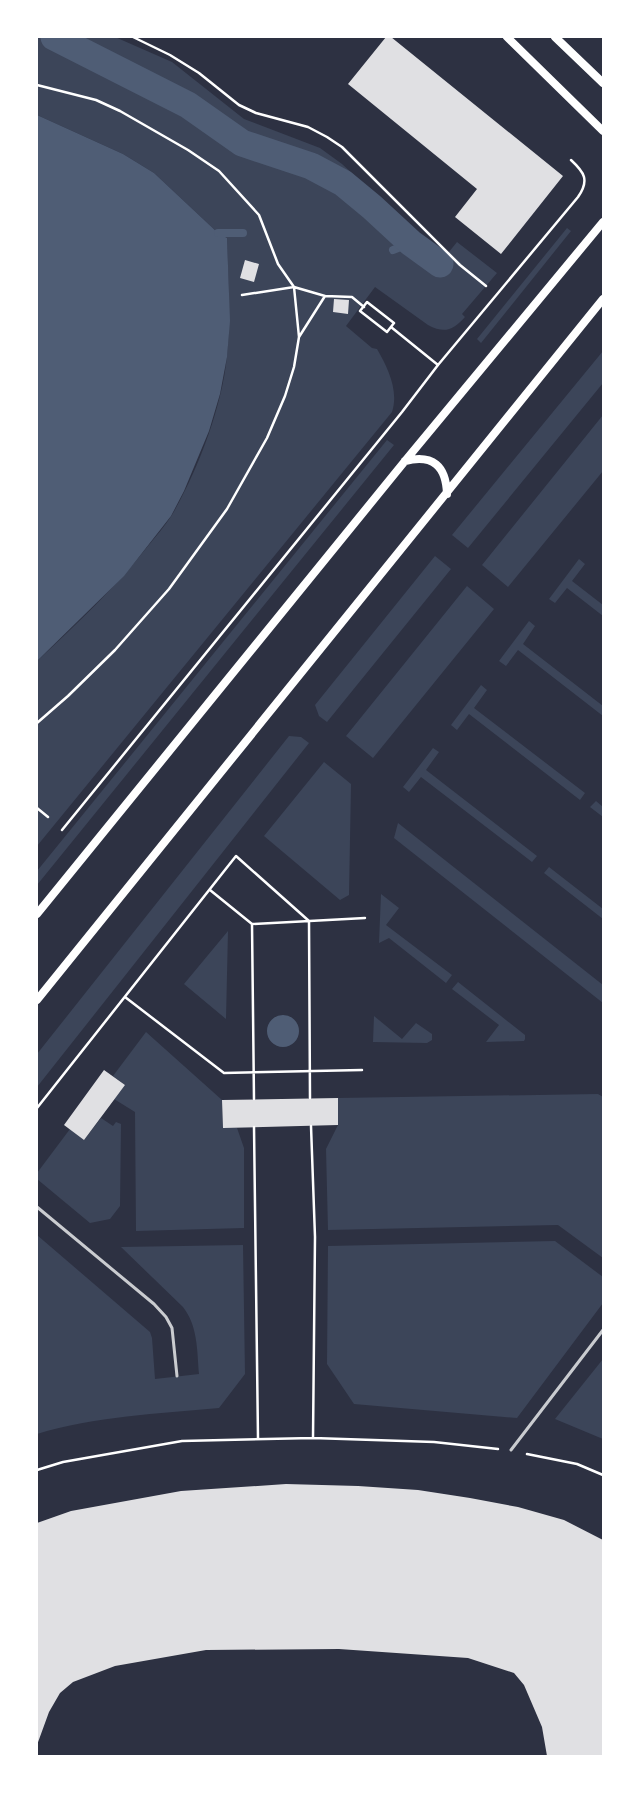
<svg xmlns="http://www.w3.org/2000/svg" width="640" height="1793" viewBox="0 0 640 1793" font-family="'Fira Sans',sans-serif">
<rect width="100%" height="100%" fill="#2d3142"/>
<!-- green -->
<path fill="#3c4559" d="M37 37H115L172 62 244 119 320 148 342 164 405 222 440 263 457 242 497 273 462 314 465 317C453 330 445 334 428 325L375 287 346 326 372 348 377 349C388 368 399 391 392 412L37 846V661C76 625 115 588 148 546 156 536 165 526 172 515 198 470 222 407 227 356 231 316 228 277 227 238L218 233 154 173 123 154 37 115Z
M567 228 571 231 481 343 477 339Z
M603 351V383L468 548 452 535Z
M603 415V471L508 587 482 565Z
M387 440 394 445 37 885V871Z
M435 556 451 569 327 722 319 716 315 705Z
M579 559 585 564 572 581 603 605V616L567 588 555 603 549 599Z
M467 586 494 609 373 758 346 736Z
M529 621 535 626 523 644 603 706V716L518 650 506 666 499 661Z
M481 685 487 690 474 708 585 793 580 800 469 714 457 730 451 725Z
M289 736 301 737 309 743 37 1087V1054Z
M433 748 439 752 426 770 537 856 532 862 421 777 409 792 403 787Z
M324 762 351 784 349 895 340 900 264 836Z
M596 801 603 807V817L590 807Z
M398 823 603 985V1003L394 838Z
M549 867 603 909V919L544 873Z
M381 894 399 908 386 925 452 975 446 983 389 938 379 943Z
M228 931 226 1019 184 984Z
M458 982 525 1035V1039L524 1041 486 1042 499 1025 452 989Z
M374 1016 402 1039 416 1023 432 1034V1040L427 1043 373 1042Z
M146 1032 222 1100 223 1128H237L244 1148V1228L136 1231 135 1112 114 1099 125 1085 113 1076Z
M598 1094 603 1097V1258L558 1225 328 1230 326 1149 338 1125V1098Z
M101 1118 113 1126 116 1122 121 1124 120 1206 110 1219 90 1223 37 1179V1173L70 1129 84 1140Z
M37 1235 150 1332 152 1338 155 1379 199 1374C197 1351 198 1326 183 1307L121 1247 243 1245 245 1374 219 1408C158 1414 95 1416 37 1434Z
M555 1241 603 1277V1303L517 1418 354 1404 327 1364 328 1246Z
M603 1359V1439L555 1419Z"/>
<!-- water -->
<path fill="#4f5d75" d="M37 115 123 154 154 173 218 233 227 238 230 321 227 357 220 394 209 431 184 491 171 516 124 576 37 661Z
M267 1031a16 16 0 1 1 32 0a16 16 0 1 1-32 0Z"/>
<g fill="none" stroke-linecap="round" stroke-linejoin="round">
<!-- stream -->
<path stroke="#4f5d75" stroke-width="8" d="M218 233H243
M393 250 411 243"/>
<!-- canal -->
<path stroke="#4f5d75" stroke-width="27" d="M54 37 188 105 242 143 311 166 343 183 372 207 411 243 440 264"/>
</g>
<!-- building -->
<path fill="#e0e0e3" d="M386 37H391L563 176 501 254 455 217 477 189 348 84Z
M245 260 259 264 254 282 240 278Z
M334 299 349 300 348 314 333 312Z
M104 1070 125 1085 84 1140 64 1125Z
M338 1098V1125L223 1128 222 1100Z
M286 1484 358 1486 418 1490 470 1498 518 1507 564 1520 603 1540V1756H547L542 1727 524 1685 514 1673 468 1658 339 1649 206 1650 115 1666 73 1682 60 1693 49 1712 37 1745V1523L71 1511 181 1491Z"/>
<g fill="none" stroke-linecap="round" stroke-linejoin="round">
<!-- path -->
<path stroke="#fff" stroke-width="2.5" d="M133 37 170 55 199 73 239 105 256 113 308 127 327 137 342 147 460 265 486 286
M37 85 96 100 120 111 188 150 219 171 259 215 278 264 294 287 299 337 294 367 285 396 267 438 227 509 169 589 115 650 68 696 37 723
M242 295 294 287 325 296
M367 302 394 323 387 332 360 311Z
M391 327 438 365
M299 337 325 296 352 297 364 307
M37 808 48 817
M62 830 402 412 438 365 578 197C590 180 584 172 571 160
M210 890 252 924 365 918
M252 924 254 1099
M125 997 224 1073 362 1070
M37 1108 236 856 309 921 310 1098
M311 1126 315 1237 313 1438
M254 1127 258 1438
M527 1454 577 1464 603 1475
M37 1470 63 1462 182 1441 313 1438 434 1442 498 1449"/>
<!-- service -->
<path stroke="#caccd0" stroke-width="3" d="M37 1207 154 1304 166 1317 172 1328 177 1376
M511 1450 603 1330"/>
<!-- secondary -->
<path stroke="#fff" stroke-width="8" d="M507 37 603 131
M555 37 603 83
M405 461C433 454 446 466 447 494
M37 914 405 461 603 222
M37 1000 603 299"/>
</g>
<!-- border -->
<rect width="640" height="1793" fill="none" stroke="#ffffff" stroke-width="76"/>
</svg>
